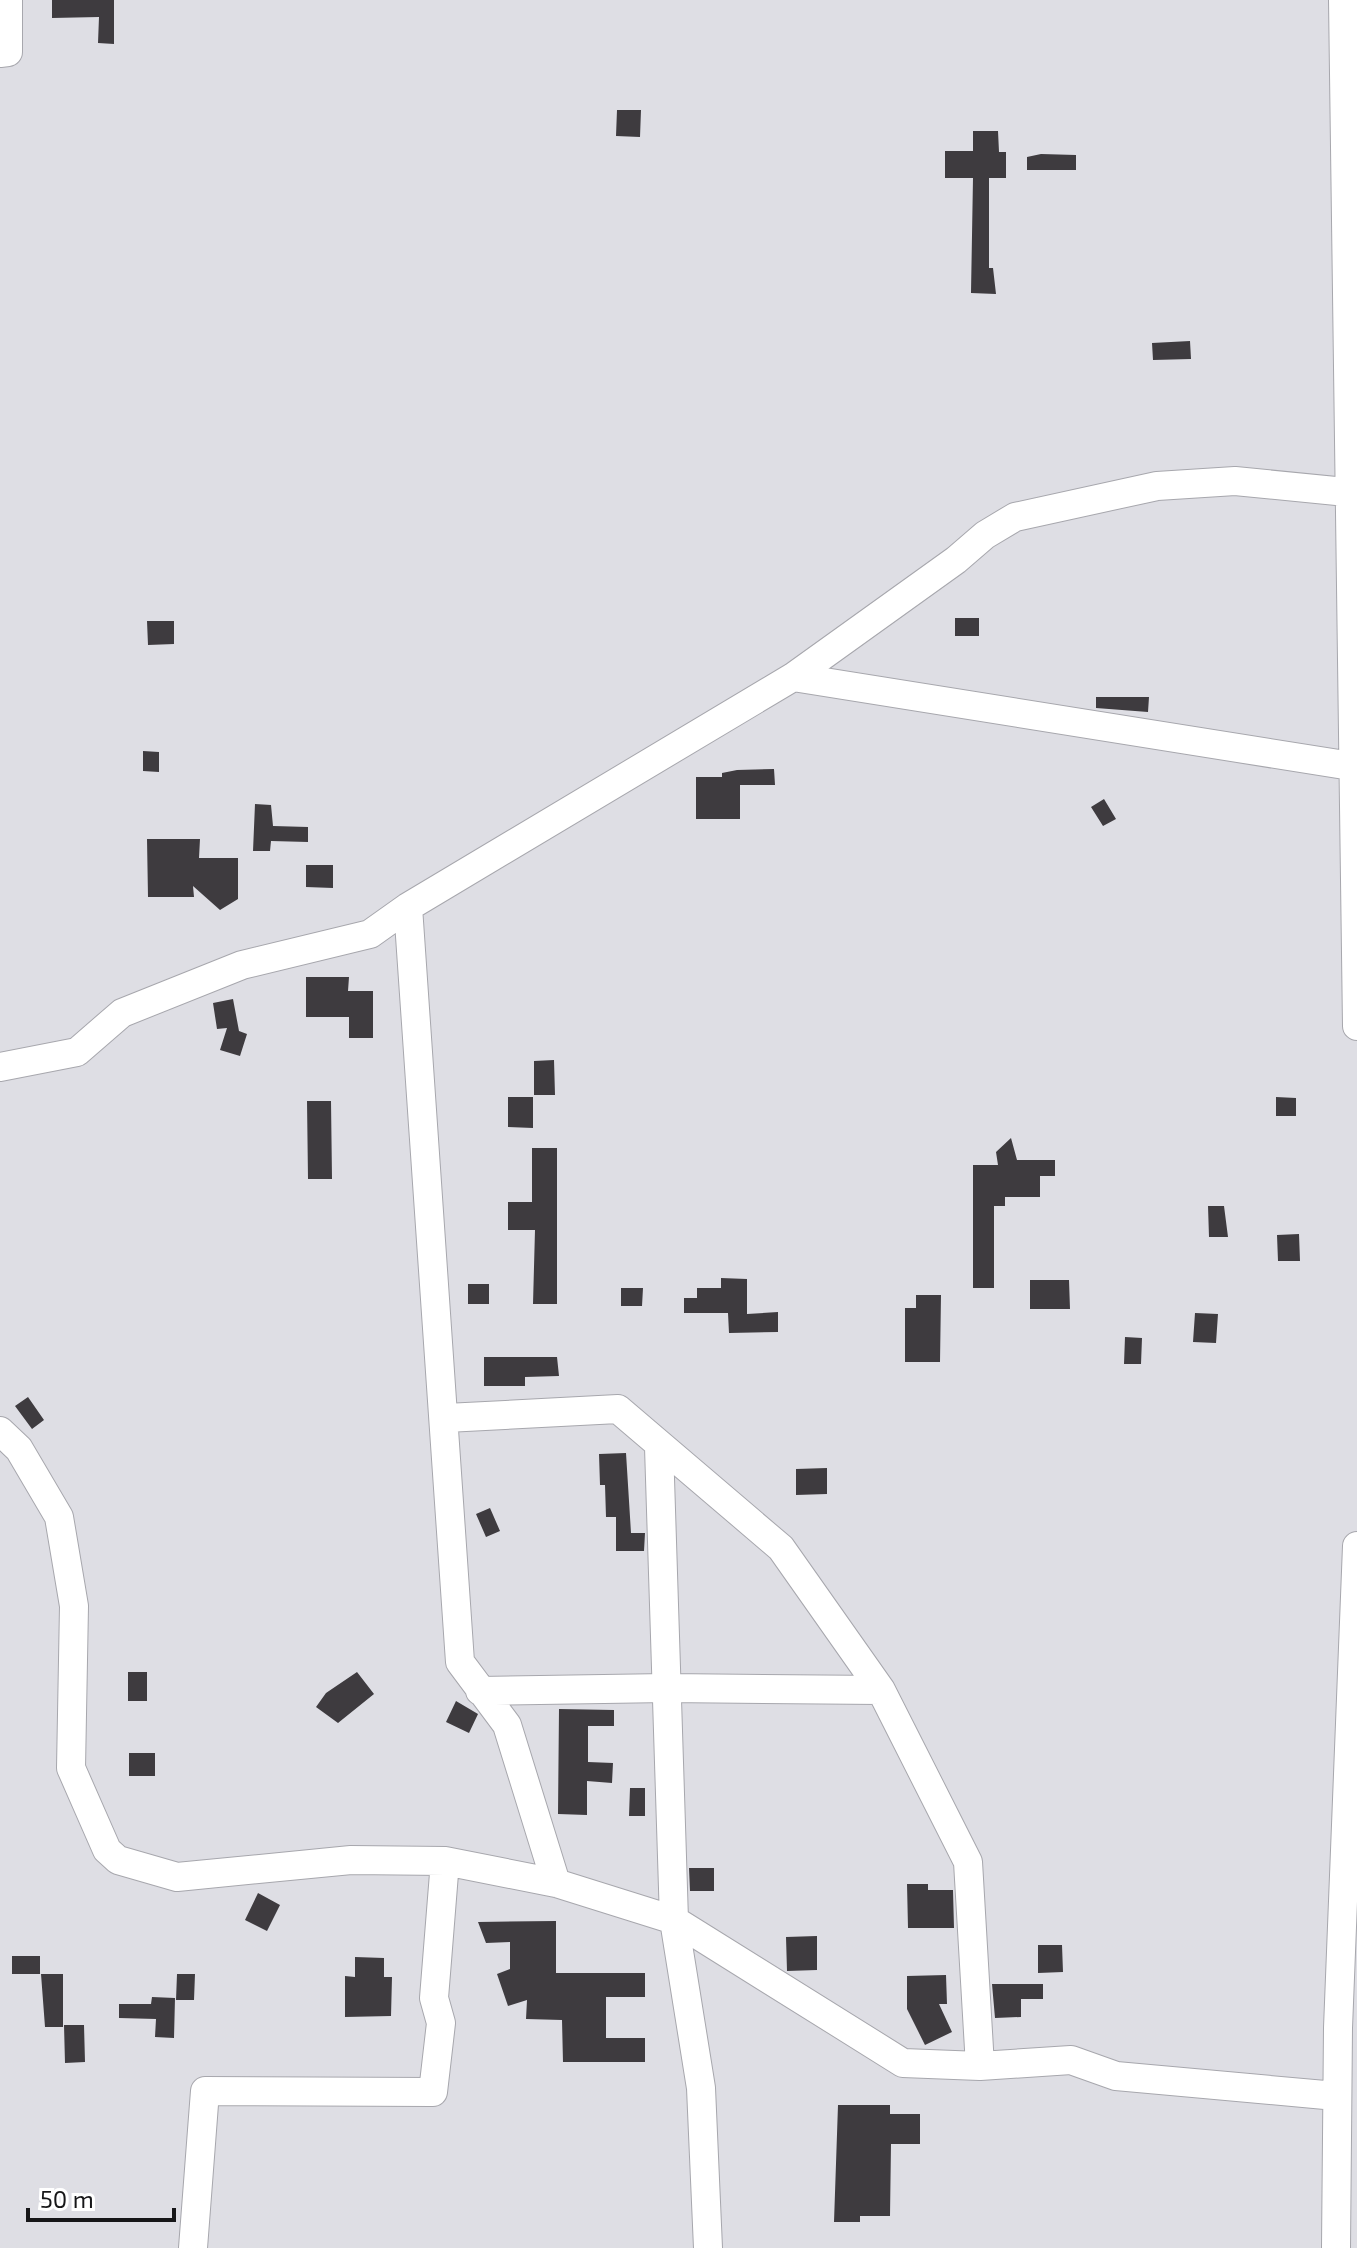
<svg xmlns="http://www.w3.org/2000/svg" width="1357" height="2248" viewBox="0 0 1357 2248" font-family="'Exo 2',sans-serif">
<rect width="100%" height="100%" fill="#dedee4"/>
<!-- building -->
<path fill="#3e3b3f" d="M52 0H114V44L98 43 99 17 52 18Z
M617 110H641L640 137 616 136Z
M973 131H998L999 152H1006V178H989V268H993L996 294 971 293 973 178H945V151H973Z
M1041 154 1076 155V170H1027V157Z
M1190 341 1191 359 1153 360 1152 343Z
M955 618H979V636H955Z
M147 621H174V644L148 645Z
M1096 697H1149L1148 712 1096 708Z
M143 751 159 752V772L143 771Z
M774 769 775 785H740V819H696V777H722V773L737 770Z
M1104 799 1116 819 1103 826 1091 807Z
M255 804 271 805 273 826 308 827V842L271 841 270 851H253Z
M147 839H200L199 858H238V899L220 910 193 886 194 897H148Z
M306 865H333V888L306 887Z
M306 977H349L348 991H373V1038H349V1017H306Z
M233 999 239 1031 247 1034 240 1056 220 1050 227 1028 217 1029 213 1003Z
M554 1060 555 1095H534V1061Z
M508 1097H533V1128L508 1127Z
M1276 1097 1296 1098V1116H1276Z
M307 1101H331L332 1179H308Z
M1011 1138 1017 1160H1055V1176H1040V1197H1005V1206H994V1288H973V1165H998L996 1152Z
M532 1148H557V1304H533L535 1230H508V1202H532Z
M1208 1206H1224L1228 1237H1209Z
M1299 1234 1300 1261H1278L1277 1235Z
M721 1278 747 1279V1314L778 1312V1332L729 1333 728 1313H684V1298H697V1288H721Z
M1030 1280H1069L1070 1309H1030Z
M468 1284H489V1304H468Z
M621 1288H643L642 1306H621Z
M916 1295H941L940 1362H905V1308H916Z
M1195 1313 1218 1314 1216 1343 1193 1342Z
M1125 1337 1142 1338 1141 1364H1124Z
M484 1357H557L559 1376 525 1377V1386H484Z
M28 1397 44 1420 32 1429 15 1406Z
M626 1453 631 1533H645L644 1551H616V1517H606L605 1485H600L599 1454Z
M827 1468V1494L796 1495V1469Z
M490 1508 500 1531 486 1537 476 1514Z
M128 1672H147V1701H128Z
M357 1672 374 1694 338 1723 316 1707 326 1693Z
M456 1701 478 1714 469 1733 446 1722Z
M559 1709 614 1710V1726H588V1762L613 1763 612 1783 587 1781V1815L558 1814Z
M129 1753H155V1776H129Z
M630 1788H645V1816H629Z
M689 1868H714V1891H690Z
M907 1884H928V1890H953L954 1928H908Z
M258 1893 280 1905 267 1931 245 1920Z
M556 1921V1973H645V1997H606V2038H645V2062H563L562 2020 526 2019 527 2000 508 2006 497 1974 510 1969V1942L486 1943 478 1922Z
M817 1936V1970L787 1971 786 1937Z
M1038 1945H1062L1063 1972 1038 1973Z
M12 1956H40V1974H12Z
M355 1957 384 1958V1977H392L391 2016 345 2017V1976L355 1977Z
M41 1974H63V2027H45Z
M177 1974H195L194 2000H176Z
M946 1975 947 2004H939L952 2032 925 2045 907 2009V1976Z
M992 1984H1043V1999H1021V2017L995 2018Z
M152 1997 175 1998 174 2038 155 2037 156 2019 119 2018V2004H151Z
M64 2025H84L85 2062 65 2063Z
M838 2105H890V2114H920V2144H891L890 2216H860V2222H834Z"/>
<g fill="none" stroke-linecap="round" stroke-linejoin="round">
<!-- minor casing -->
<g stroke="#a7a7ad" stroke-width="30">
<path id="minor" d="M1343 0 1357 1026
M0 53 8 52V0
M793 677 1357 767
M408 907 460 1662 507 1725 556 1883
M0 1067 77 1052 122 1013 242 965 370 934 408 907 793 677 956 560 985 535 1015 517 1157 486 1235 481 1357 493
M446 1418 618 1409 781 1548 881 1690 968 1862 980 2066
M0 1431 19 1449 59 1517 74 1606 71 1768 107 1850 118 1860 177 1877 351 1860 445 1861 556 1883 674 1920 903 2063 980 2066 1071 2060 1116 2076 1336 2096
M659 1447 674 1920 701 2088 708 2248
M480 1691 667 1688 881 1690
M193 2248 205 2091 433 2092 441 2023 434 1998 445 1861
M1336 2248 1338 2028 1357 1546"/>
</g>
<!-- minor -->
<use href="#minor" stroke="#fff" stroke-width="28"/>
</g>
<!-- scale -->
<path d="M28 2208v12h146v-12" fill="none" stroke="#161618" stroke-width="4"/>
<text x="40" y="2208" font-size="24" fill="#161618" stroke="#ffffff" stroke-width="6" paint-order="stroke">50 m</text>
</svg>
